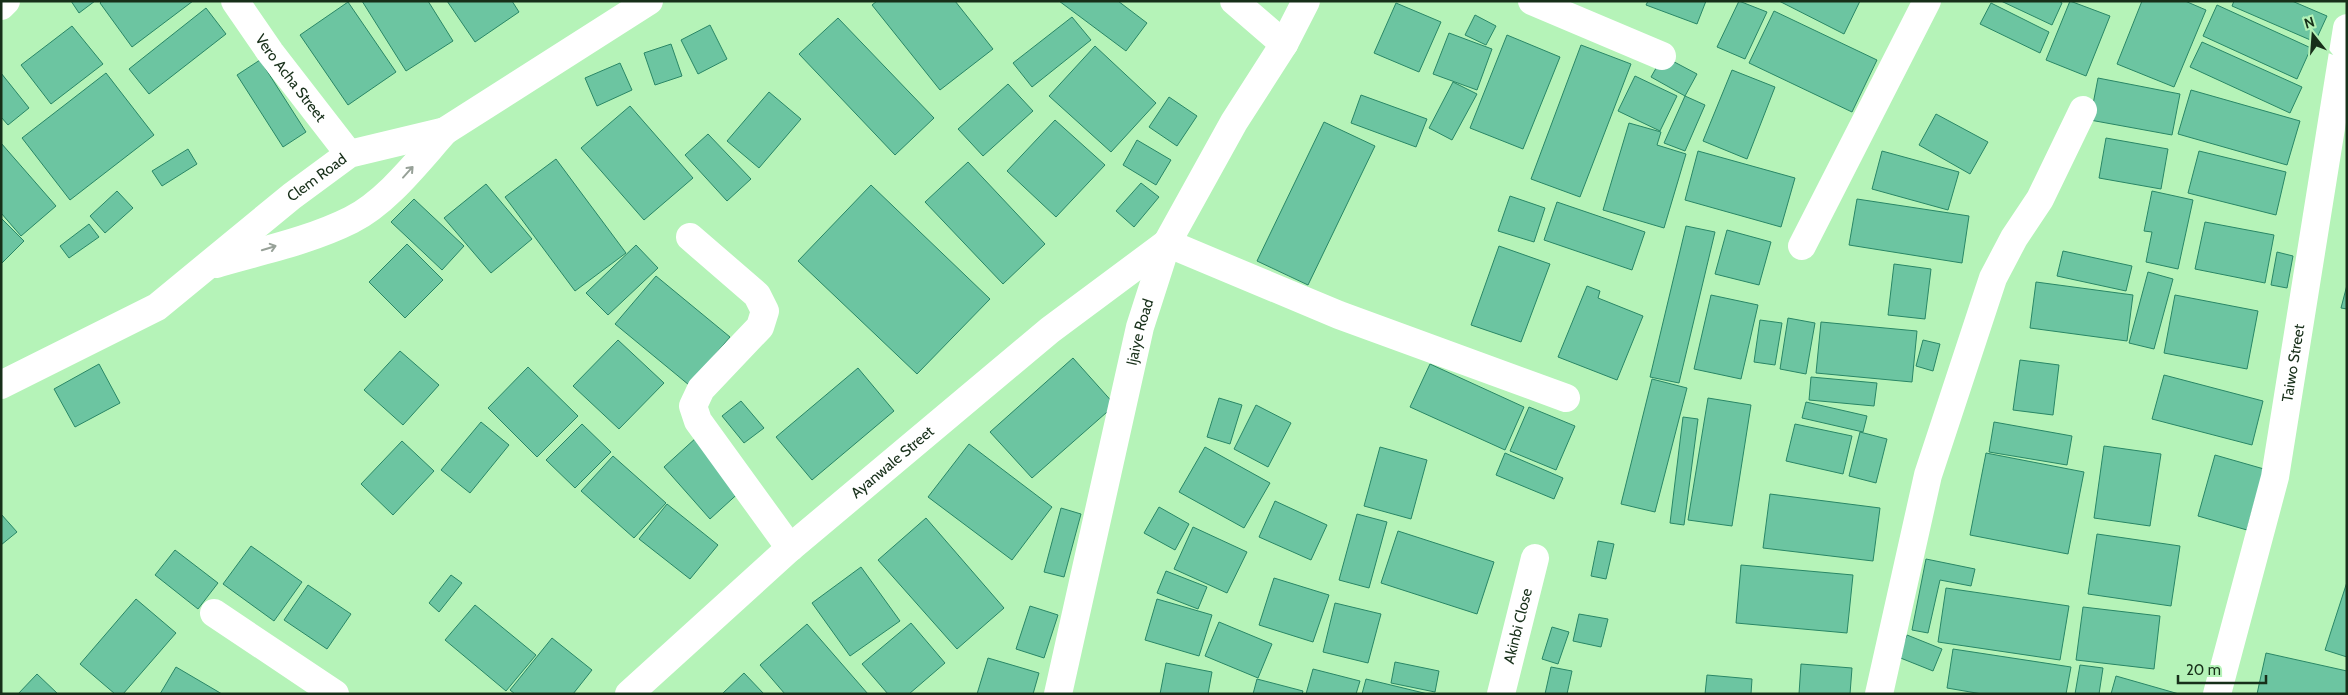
<svg xmlns="http://www.w3.org/2000/svg" width="2348" height="695" viewBox="0 0 2348 695" font-family="Cabin,sans-serif">
<rect width="100%" height="100%" fill="#b5f3b8"/>
<!-- building -->
<path fill="#6cc5a1" stroke="#298766" d="M71 1H95L79 13Z
M102 1H193L132 47 100 3Z
M362 1H428L453 41 406 71Z
M447 1H512L519 12 475 42Z
M877 1H955L993 49 940 90 872 5Z
M1059 1H1118L1147 23 1126 51Z
M1648 1H1706L1697 24 1646 5Z
M1739 1 1767 12 1745 59 1717 47Z
M1779 1H1860L1844 34Z
M2001 1H2059L2062 3 2052 25Z
M2070 1 2110 16 2086 76 2046 60Z
M2142 1H2185L2206 10 2174 87 2117 64Z
M2234 1H2292L2327 16 2315 42 2232 6Z
M348 2 396 72 348 105 300 35Z
M1396 3 1441 22 1419 72 1374 53Z
M1991 3 2049 32 2040 53 1980 24Z
M2217 5 2311 48 2297 79 2203 36Z
M206 8 226 34 149 94 129 69Z
M1774 11 1877 60 1852 112 1749 63Z
M1475 15 1496 26 1486 45 1465 35Z
M1072 17 1091 40 1032 87 1013 63Z
M838 18 934 118 895 155 799 54Z
M710 25 727 59 698 74 681 40Z
M72 26 103 64 51 104 21 65Z
M1449 33 1492 49 1477 90 1433 74Z
M1507 35 1560 57 1523 149 1470 128Z
M2202 42 2302 87 2290 113 2190 67Z
M671 44 682 76 655 85 644 53Z
M1581 45 1631 64 1580 197 1531 179Z
M1095 46 1156 103 1111 152 1049 96Z
M1663 56 1697 74 1685 96 1651 77Z
M260 60 306 132 283 147 237 75Z
M620 63 632 90 597 106 585 78Z
M1732 70 1775 87 1747 159 1703 141Z
M1 73 29 108 8 125 1 117Z
M106 73 154 135 70 200 22 138Z
M1635 76 1677 96 1660 131 1618 111Z
M2098 78 2180 94 2172 135 2090 120Z
M1453 82 1477 94 1452 140 1429 128Z
M1008 84 1033 111 983 156 958 129Z
M2191 90 2300 121 2287 165 2178 134Z
M769 92 801 119 759 168 727 141Z
M1361 95 1427 119 1416 147 1351 123Z
M1685 96 1705 105 1685 151 1664 143Z
M1169 97 1197 116 1177 146 1149 127Z
M630 106 693 178 644 220 581 148Z
M1936 114 1988 142 1970 174 1919 145Z
M1055 120 1105 165 1056 217 1007 171Z
M1324 122 1375 146 1308 285 1257 261Z
M1629 123 1661 132 1657 145 1686 154 1664 228 1603 210Z
M708 134 751 179 727 201 685 155Z
M2106 138 2168 149 2161 189 2099 178Z
M1137 140 1171 160 1156 185 1123 165Z
M1 143 56 206 21 236 1 213Z
M188 149 197 164 162 186 152 171Z
M1698 151 1795 178 1781 227 1685 200Z
M1882 151 1959 172 1948 210 1872 189Z
M2199 151 2286 172 2276 215 2188 193Z
M556 159 626 253 575 291 505 197Z
M968 162 1045 244 1003 284 925 202Z
M1141 183 1159 197 1134 227 1116 211Z
M486 184 532 239 491 273 444 218Z
M871 185 990 299 917 374 798 261Z
M117 191 133 208 105 233 90 216Z
M2152 191 2193 200 2178 269 2146 262 2152 232 2144 231Z
M1510 196 1545 208 1534 242 1498 231Z
M414 199 464 246 442 270 391 222Z
M1857 199 1969 216 1962 263 1849 245Z
M1557 202 1645 232 1632 270 1544 240Z
M1 218 24 241 1 264Z
M2205 222 2274 235 2265 283 2195 269Z
M89 224 99 237 69 258 60 246Z
M1686 226 1715 232 1679 383 1650 377Z
M1727 230 1771 242 1759 285 1715 274Z
M407 244 443 280 405 318 369 282Z
M636 245 658 268 608 315 586 293Z
M1499 246 1550 264 1521 342 1471 325Z
M2063 251 2132 266 2126 291 2057 276Z
M2277 252 2293 256 2287 288 2271 285Z
M1894 264 1931 269 1925 319 1888 315Z
M2148 272 2173 279 2154 349 2129 343Z
M656 276 730 337 689 385 615 324Z
M2036 282 2133 295 2127 341 2030 328Z
M2347 285V309L2341 308Z
M1587 286 1600 291 1598 298 1643 316 1617 380 1558 357Z
M1711 295 1758 305 1741 379 1694 369Z
M2175 295 2258 311 2247 369 2164 353Z
M1788 318 1815 323 1806 374 1780 369Z
M1760 320 1782 323 1775 365 1754 362Z
M1821 322 1917 331 1912 382 1816 373Z
M618 340 664 383 619 429 573 386Z
M1923 340 1940 344 1933 371 1916 366Z
M400 351 439 385 403 425 364 390Z
M1073 358 1115 405 1032 478 990 432Z
M2020 360 2059 365 2053 415 2013 410Z
M99 364 120 403 75 427 54 389Z
M1430 364 1524 407 1505 450 1410 407Z
M528 367 578 416 537 457 488 408Z
M858 368 894 411 812 480 776 437Z
M2164 375 2263 401 2252 445 2152 419Z
M1811 377 1877 383 1874 406 1809 400Z
M1652 379 1687 388 1655 512 1621 504Z
M1219 398 1242 405 1230 444 1207 437Z
M1708 398 1751 405 1732 526 1688 520Z
M741 401 764 428 744 443 722 416Z
M1806 402 1867 416 1863 432 1802 418Z
M1256 405 1291 423 1268 467 1234 449Z
M1529 407 1575 426 1556 470 1510 451Z
M1683 417 1698 419 1684 525 1670 523Z
M481 422 509 445 470 493 441 470Z
M1994 422 2072 436 2067 465 1989 452Z
M582 424 611 452 575 488 546 460Z
M1795 424 1852 436 1843 474 1786 461Z
M1860 432 1887 439 1876 483 1849 476Z
M697 437 743 489 710 519 664 467Z
M402 441 434 471 393 515 361 484Z
M969 444 1052 507 1012 560 928 497Z
M2104 446 2161 454 2150 526 2094 518Z
M1205 447 1270 483 1244 528 1179 492Z
M1380 447 1427 460 1411 519 1364 506Z
M1505 453 1563 478 1554 499 1496 475Z
M1986 453 2084 472 2068 554 1970 535Z
M2215 455 2264 469 2247 530 2198 516Z
M613 456 666 503 634 538 581 491Z
M1770 494 1880 508 1873 561 1763 548Z
M1275 501 1327 525 1311 560 1259 537Z
M667 504 718 545 690 579 639 539Z
M1159 507 1189 524 1175 550 1144 533Z
M1061 508 1081 514 1064 577 1044 572Z
M1 514 17 532 1 545Z
M1357 514 1387 522 1369 588 1339 580Z
M926 518 1004 608 957 649 878 560Z
M1193 527 1247 552 1227 593 1174 569Z
M1398 531 1494 562 1477 614 1381 583Z
M2097 534 2180 546 2171 606 2088 594Z
M1598 541 1614 544 1606 579 1591 576Z
M251 546 302 582 274 621 223 584Z
M175 550 218 583 198 609 155 575Z
M1926 559 1975 569 1971 586 1940 580 1928 633 1912 630Z
M1741 565 1853 575 1847 633 1736 623Z
M861 567 900 621 850 656 812 603Z
M1166 571 1207 587 1198 609 1157 593Z
M451 575 462 583 439 612 429 603Z
M1274 578 1329 595 1313 642 1259 625Z
M2347 582V657L2325 650Z
M308 585 351 614 327 649 284 620Z
M1946 588 2069 606 2060 660 1938 642Z
M136 599 176 633 123 694H115L80 664Z
M1157 599 1212 615 1199 656 1145 640Z
M1335 603 1381 614 1368 663 1323 652Z
M475 605 536 655 506 691 445 640Z
M1030 606 1058 615 1044 658 1016 649Z
M2083 607 2160 616 2154 669 2076 660Z
M1579 614 1608 619 1601 647 1573 641Z
M1219 622 1272 644 1258 678 1205 656Z
M911 623 945 663 909 694H888L862 664Z
M807 624 868 694H785L760 665Z
M1552 627 1569 632 1558 664 1542 659Z
M1907 635 1942 649 1933 671 1898 657Z
M552 638 592 670 573 694H515L510 690Z
M1953 649 2071 667 2066 694H1982L1947 688Z
M2266 653 2347 671V694H2257Z
M988 658 1039 673 1033 694H977Z
M1395 662 1439 671 1435 692 1391 683Z
M1166 663 1212 672 1208 694H1160Z
M1801 664 1852 668 1850 694H1799Z
M2080 665 2103 668 2099 694H2075Z
M176 667 222 694H160Z
M1551 667 1572 671 1567 694H1545Z
M1313 669 1360 681 1356 694H1306Z
M744 673 764 694H722Z
M37 674 58 694H18Z
M1707 675 1752 679 1751 694H1705Z
M2116 676 2179 694H2111Z
M1257 679 1303 691 1302 694H1253Z
M1366 679 1428 694H1362Z"/>
<g fill="none" stroke-linecap="round" stroke-linejoin="round">
<!-- minor -->
<g stroke="#fff" stroke-width="28">
<path id="s1" d="M235 1 270 52 349 154"/>
<path d="M1234 1 1284 44"/>
<path d="M1532 1 1662 56"/>
<path d="M1 6 6 1"/>
<path d="M690 237 757 295 765 311 760 327 701 389 693 406 698 421 790 548"/>
<path d="M1802 246 1927 1"/>
<path d="M216 264C260 251 309 241 351 220 387 202 418 161 445 131"/>
<path id="s2" d="M1 385 157 307 292 196 349 154 445 131 649 1"/>
<path d="M214 613 335 694"/>
<path id="s3" d="M629 694 790 548 1050 330 1167 243 1339 315 1566 398"/>
<path id="s4" d="M1058 694 1140 327 1167 243 1234 122 1284 44 1306 1"/>
<path id="s5" d="M1501 694 1535 558"/>
<path d="M1879 694 1928 475 1993 278 2014 238 2040 199 2083 110"/>
<path id="s6" d="M2217 694 2275 477 2347 28"/>
</g>
</g>
<!-- one-way arrows -->
<defs><path id="oneway-shaft" d="M-6 0H5M1.5-3L5.5 0L1.5 3" fill="none" stroke-width="1.6" stroke-linecap="round" stroke-linejoin="round" transform="scale(1.25)"/></defs>
<g stroke="#97a198">
<use href="#oneway-shaft" transform="translate(408 172) rotate(-48)"/>
<use href="#oneway-shaft" transform="translate(269 248) rotate(-17)"/>
</g>
<g text-anchor="middle" stroke-width="4" stroke-linejoin="round" paint-order="stroke">
<!-- street labels -->
<g font-size="15" fill="#172f19" stroke="#b5f3b8">
<text dy="5" stroke="none"><textPath href="#s1" startOffset="95">Vero Acha Street</textPath></text>
<text dy="5" stroke="none"><textPath href="#s2" startOffset="380">Clem Road</textPath></text>
<text dy="5" stroke="none"><textPath href="#s4" startOffset="371">Ijaiye Road</textPath></text>
<text dy="5" stroke="none"><textPath href="#s6" startOffset="340">Taiwo Street</textPath></text>
<text dy="5" stroke="none"><textPath href="#s3" startOffset="351">Ayanwale Street</textPath></text>
<text dy="5" stroke="none"><textPath href="#s5" startOffset="70">Akinbi Close</textPath></text>
</g>
</g>
<!-- border -->
<rect width="2348" height="695" fill="none" stroke="#172f19" stroke-width="5"/>
<!-- north arrow -->
<g transform="translate(2313 35) rotate(343)" stroke="#b5f3b8" stroke-width="4" paint-order="stroke">
<path d="M0-4L9 19L0 12L-9 19Z" fill="#172f19"/>
<text y="-8" font-size="14" font-weight="bold" text-anchor="middle" fill="#172f19">N</text>
</g>
<!-- scale -->
<path d="M2178 675v8h88v-8" fill="none" stroke="#172f19" stroke-width="2.5"/>
<text x="2186" y="675" font-size="15" fill="#172f19" stroke="#b5f3b8" stroke-width="4" paint-order="stroke">20 m</text>
</svg>
